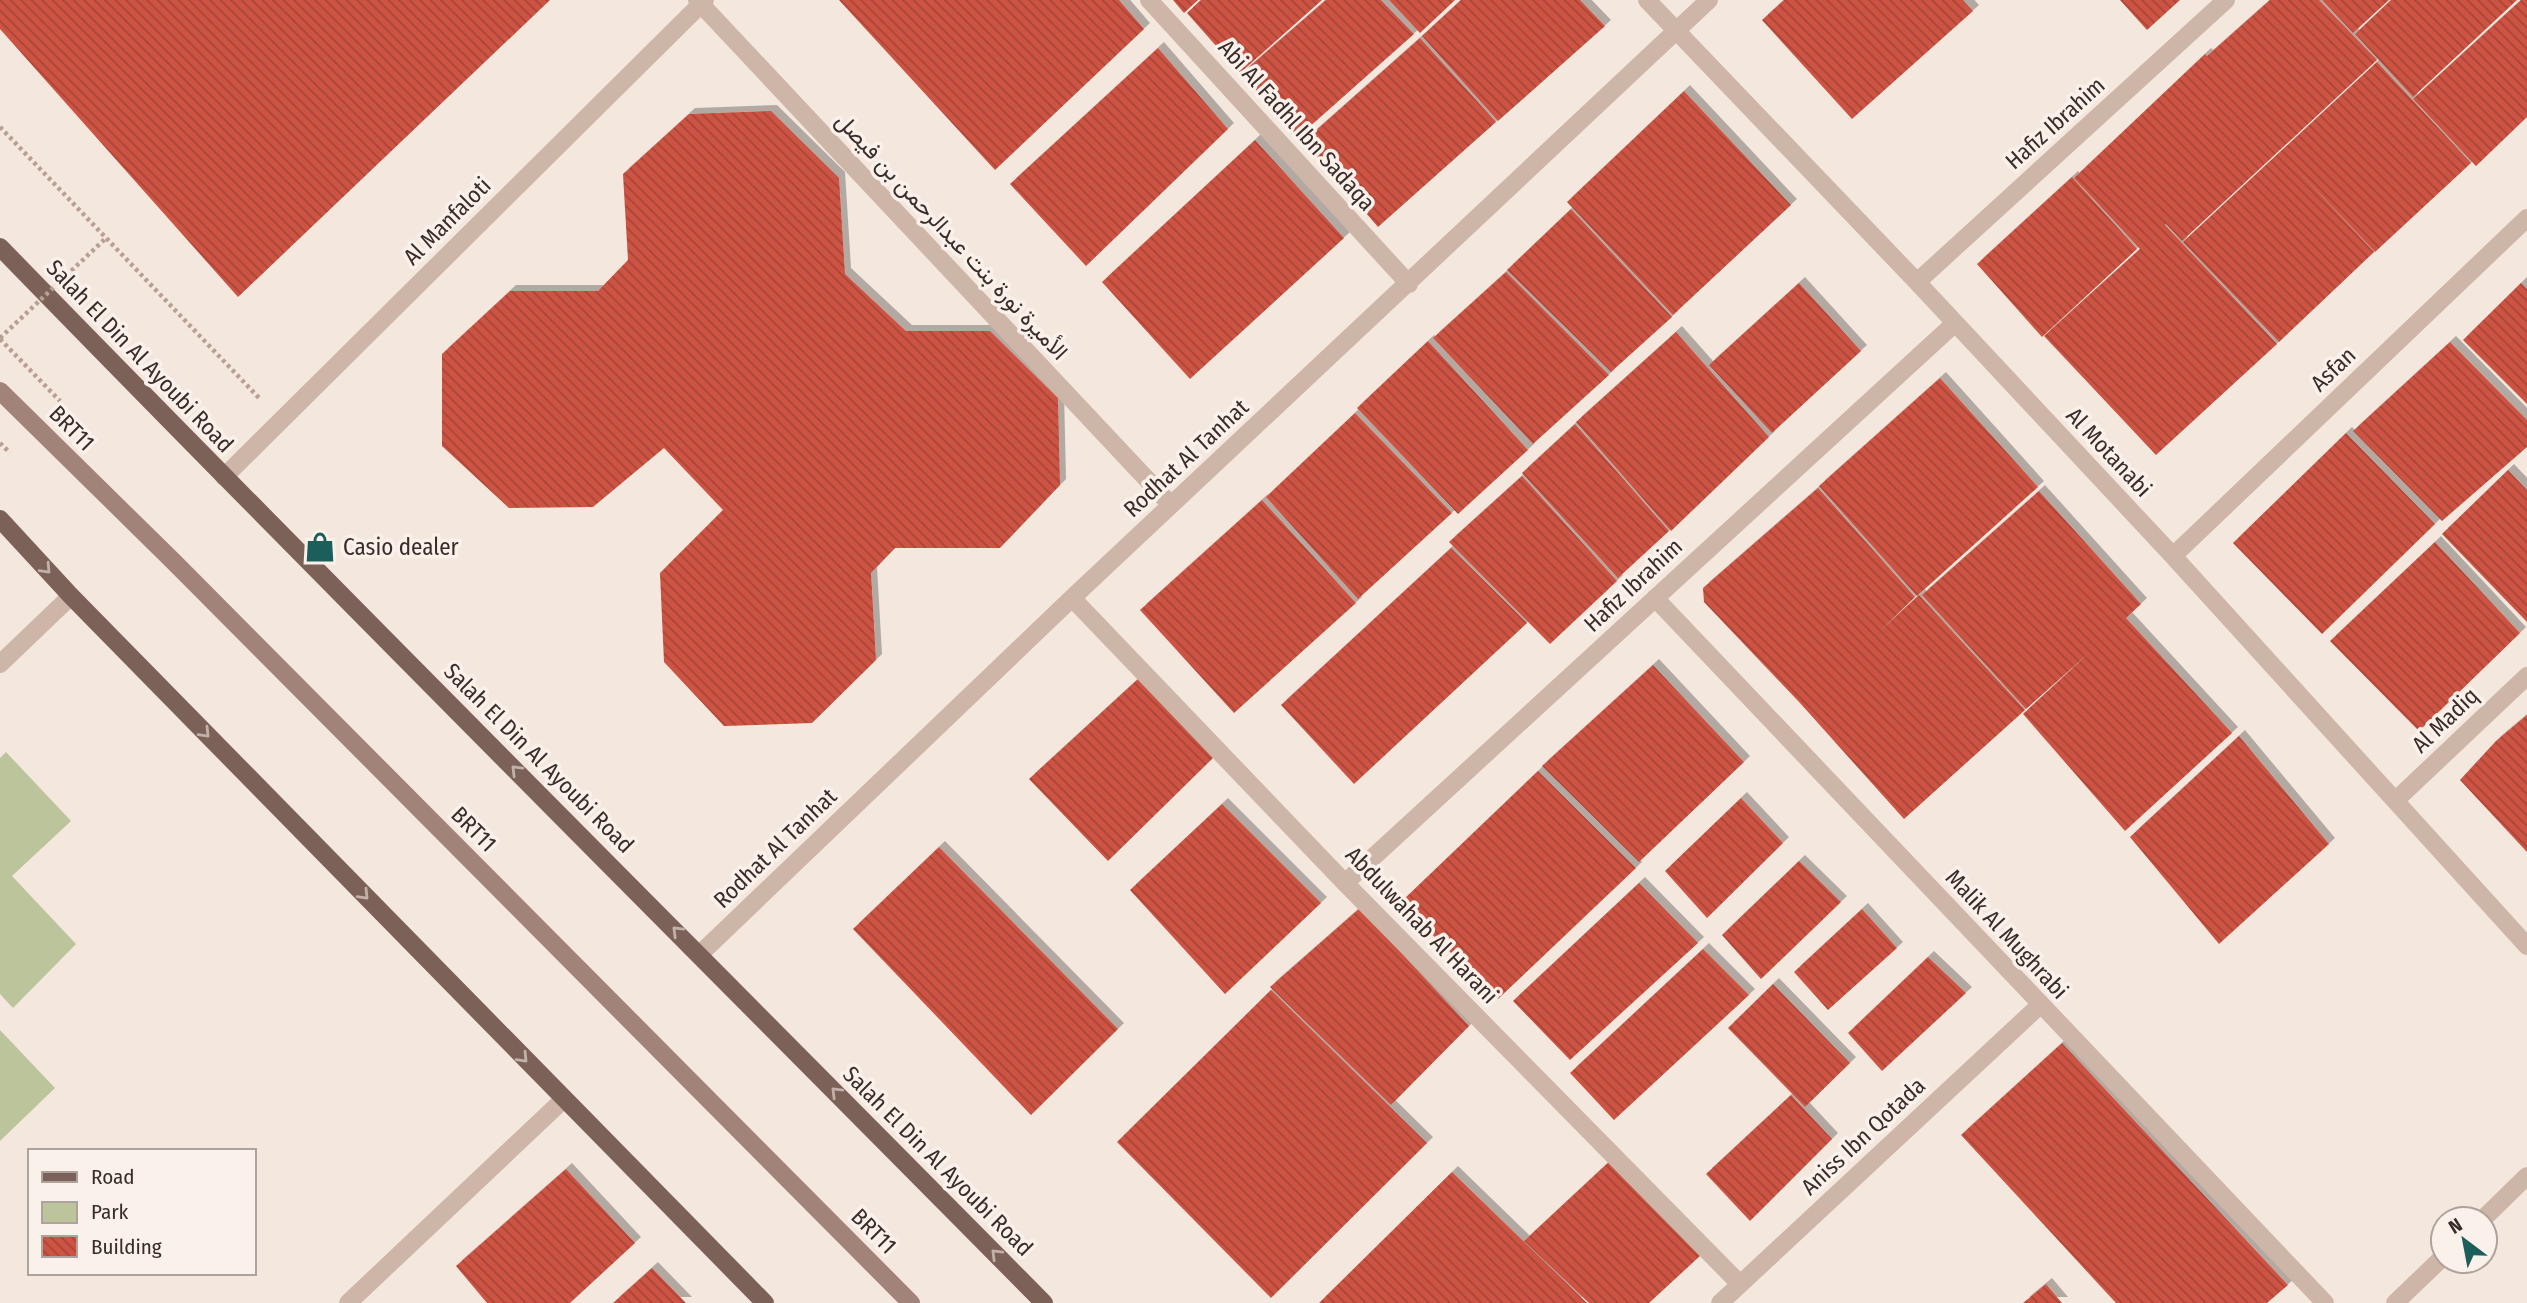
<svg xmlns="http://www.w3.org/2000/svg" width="2527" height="1303" viewBox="0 0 2527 1303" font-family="'Fira Sans Condensed',Vazirmatn,sans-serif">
<defs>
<pattern id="building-back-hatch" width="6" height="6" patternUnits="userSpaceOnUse" patternTransform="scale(1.75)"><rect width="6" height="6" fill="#cd5343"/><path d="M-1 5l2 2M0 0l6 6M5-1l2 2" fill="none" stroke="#a74538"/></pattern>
<filter id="shadow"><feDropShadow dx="6" dy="-6" stdDeviation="0" flood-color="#0004"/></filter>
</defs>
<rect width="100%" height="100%" fill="#f4e7de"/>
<!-- green -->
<path fill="#bcc49c" d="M6 752 71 821 12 876 76 944 13 1008 0 994V758Z
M0 1030 55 1088 0 1141Z"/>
<!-- building -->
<path fill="url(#building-back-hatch)" filter="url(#shadow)" d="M0 0H550L238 297 0 29Z
M839 0H1119L1144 29 995 170Z
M1173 0H1198L1184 13Z
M1201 0H1322L1240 73 1187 13Z
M1326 0H1381L1414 34 1298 137 1241 74Z
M1389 0H1455L1420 33Z
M1461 0H1580L1605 26 1498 121 1422 36Z
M1784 0H1963L1973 11 1852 119 1762 20Z
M2120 0H2180L2147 30Z
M2270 0H2319L2377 60 2182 241 2166 224 2165 225 2277 344 2156 455 2044 336 2140 249 2074 178 2205 54 2207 56Z
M2322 0H2389L2353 33Z
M2391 0H2517L2413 97 2355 34Z
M2521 0H2527V117L2476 166 2413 99Z
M1420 38 1496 122 1378 227 1304 141Z
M1158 48 1228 129 1086 266 1010 184Z
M2377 62 2471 163 2375 252 2289 161 2374 252 2279 342 2183 242Z
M1684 91 1791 205 1673 315 1567 202Z
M771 111 839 178 845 274 906 331H990L1058 398 1060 485 1000 548H895L871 573 876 660 812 723 724 726 664 662 660 573 723 510 664 448 593 507 509 508 442 446V354L510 291H598L628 260 623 174 689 114Z
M1255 140 1344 238 1190 379 1102 282Z
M2072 177 2137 249 2042 337 1977 264Z
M1571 209 1672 317 1611 372 1507 270Z
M1506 272 1609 375 1533 444 1433 338Z
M1799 283 1861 351 1772 433 1709 365Z
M2521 283 2527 289V404L2463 340Z
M1676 332 1769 437 1671 531 1576 422Z
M1428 341 1528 450 1458 514 1357 408Z
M2450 342 2527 420V447L2442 521 2353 431Z
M1940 378 2038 487 1917 596 1819 486Z
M1355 413 1452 513 1358 599 1266 497Z
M1575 424 1669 531 1618 578 1522 473Z
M2346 433 2435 524 2322 634 2233 543Z
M2508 470 2527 490V622L2442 534Z
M1522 476 1617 581 1550 644 1449 542Z
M1818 488 1915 597 1879 632 1919 595 2025 710 1904 819 1800 703 1704 602 1703 588Z
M2039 491 2141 604 2126 618 2232 733 2125 831 2023 714 2090 652 2026 709 1922 595Z
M1262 500 1356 603 1234 713 1140 610Z
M2435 542 2520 633 2419 731 2330 641Z
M1451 548 1527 623 1354 784 1281 705Z
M1653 665 1744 762 1639 862 1542 766Z
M1138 679 1214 757 1108 861 1029 779Z
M2527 715V852L2460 780 2496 741Z
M2239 736 2329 844 2219 944 2130 837Z
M1538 771 1636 868 1498 999 1400 903Z
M1741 798 1783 843 1707 918 1665 871Z
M1222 804 1321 903 1225 994 1130 890Z
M939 847 1118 1029 1031 1115 853 929Z
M1799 861 1841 902 1761 979 1722 935Z
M1639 883 1698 943 1570 1060 1513 1001Z
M1360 908 1469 1026 1391 1105 1270 987Z
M1862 909 1897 948 1828 1010 1794 972Z
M1703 949 1749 995 1614 1120 1570 1073Z
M1928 957 1966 993 1882 1071 1848 1033Z
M1773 984 1850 1063 1805 1107 1728 1028Z
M1271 990 1427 1143 1271 1298 1117 1142Z
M2062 1043 2288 1285 2267 1303H2116L1961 1135Z
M1791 1095 1832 1139 1750 1221 1706 1174Z
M1611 1160 1701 1255 1649 1303H1589L1524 1241Z
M566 1169 635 1243 570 1303H487L456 1266Z
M1452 1172 1587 1303H1319Z
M652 1268 686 1303H613Z
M2046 1284 2062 1303H2023Z"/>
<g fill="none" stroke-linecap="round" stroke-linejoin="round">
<!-- path -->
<path stroke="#b99e92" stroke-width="4.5" stroke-dasharray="3.5 3.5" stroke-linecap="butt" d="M0 127 261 400
M0 339 60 401
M0 443 10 453"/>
<!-- street -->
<path stroke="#cdb5a8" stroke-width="18" d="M697 0 1171 505
M1149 0 1409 284
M1647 0 1917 282 2173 556 2527 946
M1917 282 2226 0
M224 477 705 0
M2173 556 2527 218
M1072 598 1345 883 1740 1284
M1655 598 2325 1303
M0 664 71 596
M2396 800 2527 676
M1345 883 1954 324
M700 954 1072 598 1709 0
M2483 1219 2527 1176
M348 1303 564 1099
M1720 1303 2040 1005
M2395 1303 2443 1257"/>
<!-- secondary -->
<path stroke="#a18379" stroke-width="18" d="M0 391 173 561 911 1303"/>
<!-- primary -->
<path stroke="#7c6159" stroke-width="18" d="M0 247C345 602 696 951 1044 1303
M0 519 71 596 765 1303"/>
<!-- path-bridge -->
<path stroke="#b99e92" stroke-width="4.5" stroke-dasharray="3.5 3.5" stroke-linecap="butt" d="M0 338 105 239"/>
</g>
<!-- one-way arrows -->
<defs><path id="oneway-chevron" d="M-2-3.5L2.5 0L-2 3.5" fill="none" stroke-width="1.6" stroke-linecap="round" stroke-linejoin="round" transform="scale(1.75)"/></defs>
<g stroke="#c2b0a9">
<use href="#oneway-chevron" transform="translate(46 569) rotate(47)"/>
<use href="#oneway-chevron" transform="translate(205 733) rotate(46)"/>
<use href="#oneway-chevron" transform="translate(516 770) rotate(-135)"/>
<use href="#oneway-chevron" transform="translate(364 895) rotate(46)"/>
<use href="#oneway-chevron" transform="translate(677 931) rotate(-135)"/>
<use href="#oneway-chevron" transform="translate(523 1058) rotate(46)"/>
<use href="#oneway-chevron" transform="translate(836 1092) rotate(-135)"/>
<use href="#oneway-chevron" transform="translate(996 1254) rotate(-135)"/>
</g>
<!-- icons -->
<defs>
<g id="shop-bare" transform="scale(2.415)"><path d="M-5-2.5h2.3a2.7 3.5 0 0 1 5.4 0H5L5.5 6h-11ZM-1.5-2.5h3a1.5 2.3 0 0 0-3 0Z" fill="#1c5e5a" stroke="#fbf1eb" stroke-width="2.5" paint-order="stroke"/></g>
</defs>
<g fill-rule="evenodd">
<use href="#shop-bare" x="320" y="547"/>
</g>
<g text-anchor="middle" stroke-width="7" stroke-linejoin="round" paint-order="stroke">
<!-- street labels -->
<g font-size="23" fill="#3a2c29" stroke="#fbf1eb">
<text transform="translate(2055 123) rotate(-42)" y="8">Hafiz Ibrahim</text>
<text transform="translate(1297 125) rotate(48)" y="8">Abi Al Fadhl Ibn Sadaqa</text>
<text transform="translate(447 221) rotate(-45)" y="8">Al Manfaloti</text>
<text transform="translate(952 236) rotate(47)" y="8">الأميرة نورة بنت عبدالرحمن بن فيصل</text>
<text transform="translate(140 356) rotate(46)" y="8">Salah El Din Al Ayoubi Road</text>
<text transform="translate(2333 369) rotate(-44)" y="8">Asfan</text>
<text transform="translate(72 428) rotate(45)" y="8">BRT11</text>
<text transform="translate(2109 452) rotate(47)" y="8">Al Motanabi</text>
<text transform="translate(1186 458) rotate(-43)" y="8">Rodhat Al Tanhat</text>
<text transform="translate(1633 585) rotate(-43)" y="8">Hafiz Ibrahim</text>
<text transform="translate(2445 720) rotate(-44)" y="8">Al Madiq</text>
<text transform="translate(539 758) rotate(45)" y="8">Salah El Din Al Ayoubi Road</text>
<text transform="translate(474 829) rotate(45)" y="8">BRT11</text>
<text transform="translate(775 848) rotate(-44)" y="8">Rodhat Al Tanhat</text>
<text transform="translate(1422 925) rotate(46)" y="8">Abdulwahab Al Harani</text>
<text transform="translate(2007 934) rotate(47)" y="8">Malik Al Mughrabi</text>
<text transform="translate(1863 1136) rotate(-43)" y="8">Aniss Ibn Qotada</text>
<text transform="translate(938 1161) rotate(45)" y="8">Salah El Din Al Ayoubi Road</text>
<text transform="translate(874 1231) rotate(45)" y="8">BRT11</text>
</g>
<!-- poi labels -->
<g font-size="23" fill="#3a2c29" stroke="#fbf1eb" text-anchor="start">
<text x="343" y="555">Casio dealer</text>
</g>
</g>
<!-- legend -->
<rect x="28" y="1149" width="228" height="126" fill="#fbf1eb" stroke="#aea29d" stroke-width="2"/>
<rect x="42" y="1172" width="35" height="10" fill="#7c6159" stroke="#aea29d" stroke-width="2"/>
<text x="91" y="1184" font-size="21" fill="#3a2c29">Road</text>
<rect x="42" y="1202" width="35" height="21" fill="#bcc49c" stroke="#aea29d" stroke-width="2"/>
<text x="91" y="1219" font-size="21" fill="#3a2c29">Park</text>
<rect x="42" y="1236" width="35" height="21" fill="url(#building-back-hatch)" stroke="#aea29d" stroke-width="2"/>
<text x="91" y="1254" font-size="21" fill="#3a2c29">Building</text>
<!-- north arrow -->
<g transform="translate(2464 1240) rotate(328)"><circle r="33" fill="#fbf1eb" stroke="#aea29d" stroke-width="2"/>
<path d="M0-5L12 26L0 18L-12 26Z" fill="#1c5e5a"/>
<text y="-10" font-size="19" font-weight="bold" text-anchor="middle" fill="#3a2c29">N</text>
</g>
</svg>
